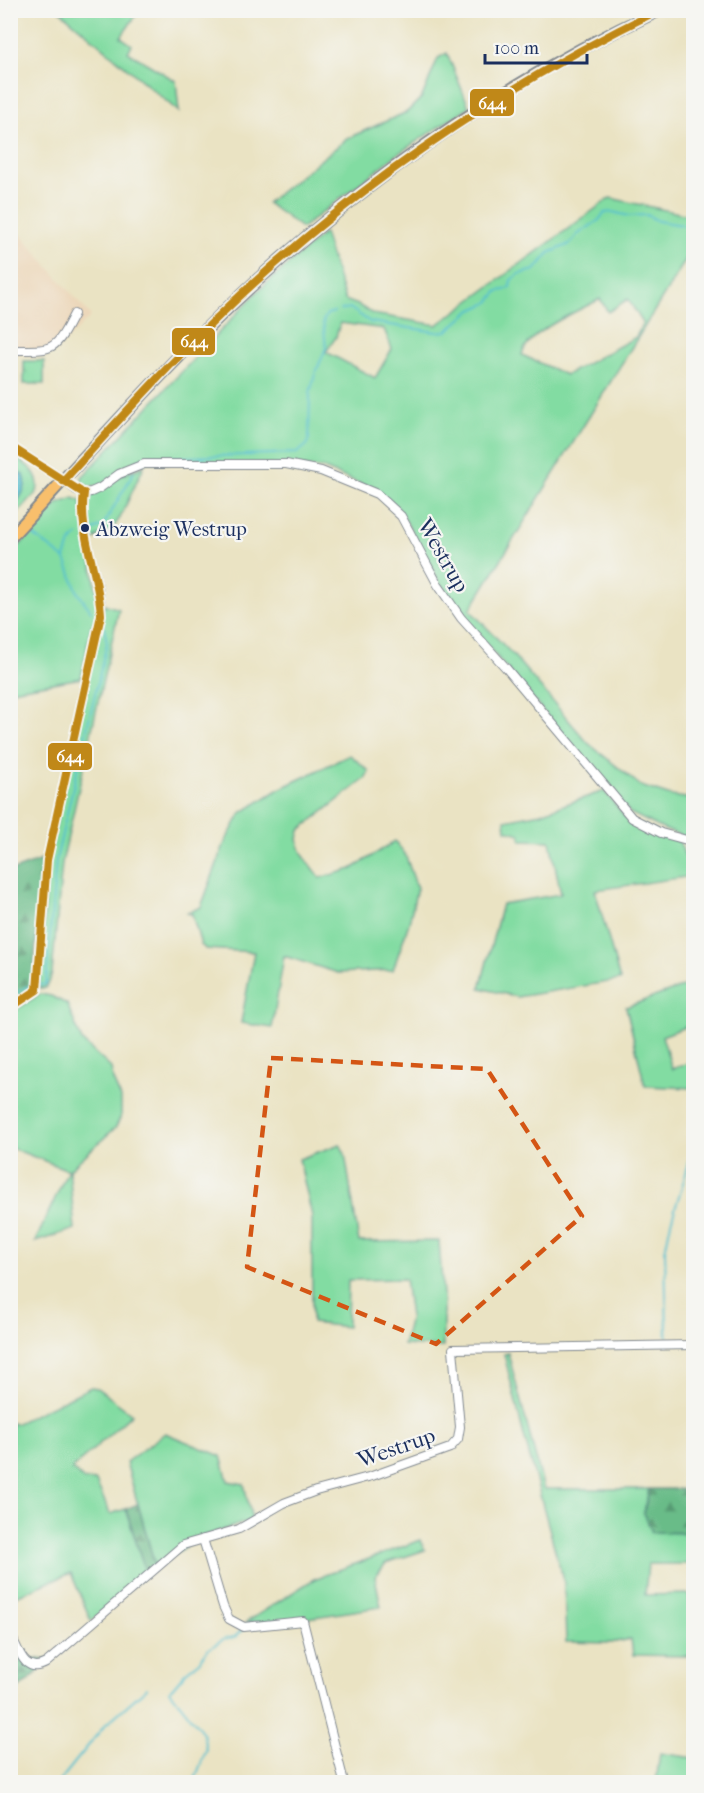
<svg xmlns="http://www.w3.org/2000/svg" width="704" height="1793" viewBox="0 0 704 1793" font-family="'IM FELL French Canon',serif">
<defs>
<pattern id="forest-firs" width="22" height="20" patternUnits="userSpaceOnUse" patternTransform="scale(1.5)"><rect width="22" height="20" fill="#69bc88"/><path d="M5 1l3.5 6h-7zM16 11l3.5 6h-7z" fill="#569972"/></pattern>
<pattern id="park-crowns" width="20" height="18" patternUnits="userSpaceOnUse" patternTransform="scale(1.5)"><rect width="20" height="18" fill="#82dca2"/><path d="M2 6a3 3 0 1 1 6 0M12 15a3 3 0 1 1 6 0" fill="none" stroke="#70bd8e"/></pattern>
<pattern id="water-ripples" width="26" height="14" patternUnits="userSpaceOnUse" patternTransform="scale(1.5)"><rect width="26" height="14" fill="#54bfcf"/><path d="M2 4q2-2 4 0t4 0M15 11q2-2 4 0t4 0" fill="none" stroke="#459cab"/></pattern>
</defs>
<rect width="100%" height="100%" fill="#f6f6f2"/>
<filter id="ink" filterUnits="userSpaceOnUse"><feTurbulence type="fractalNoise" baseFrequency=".0167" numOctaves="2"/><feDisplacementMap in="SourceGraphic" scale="12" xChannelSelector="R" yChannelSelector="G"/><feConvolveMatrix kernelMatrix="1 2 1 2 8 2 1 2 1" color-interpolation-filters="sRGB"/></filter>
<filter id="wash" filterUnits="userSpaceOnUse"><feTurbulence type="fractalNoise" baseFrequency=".008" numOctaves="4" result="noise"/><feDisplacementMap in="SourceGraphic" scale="24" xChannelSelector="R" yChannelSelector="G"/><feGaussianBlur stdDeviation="1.35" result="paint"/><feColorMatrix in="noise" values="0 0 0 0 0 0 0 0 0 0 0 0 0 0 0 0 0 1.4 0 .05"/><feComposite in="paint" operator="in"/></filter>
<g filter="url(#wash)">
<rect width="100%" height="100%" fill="#eae3c3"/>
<!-- built -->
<path fill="#ecd7ba" d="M10 222 91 316 60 347 42 355H11Z"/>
<!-- grass -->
<path fill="#82dca2" stroke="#4e8680" stroke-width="1.5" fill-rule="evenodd" d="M60 11H139L121 37 132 45 128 52 176 81 179 112Z
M447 53 469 107 399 153 302 228 267 203 348 138 407 112 422 97 438 58Z
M610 198 693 216V248L470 610 513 655 588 743 641 786 671 796 693 799V840L663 829 630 813 463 617 440 583 402 514 378 491 322 468 144 462 98 486 89 487 82 484V477L259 290 324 233 345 300 358 305 373 314 437 325ZM600 299 608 312 628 299 643 323 636 337 566 375 522 355C527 331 579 311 600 299ZM340 323 384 329 392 349 375 378 326 352 336 337Z
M11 454C25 464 42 472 37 492L11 520V506C19 503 23 490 25 482L17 472 11 470Z
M144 466 120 518 112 529 90 541 85 514 86 500 120 476Z
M74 498 81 501 98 599V615L91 627 81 678 11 690V555L57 504Z
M104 604 119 609 62 863 52 973 49 983 45 988H39L48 860Z
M350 755 369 771 365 779 301 829C291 845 310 865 320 878L352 869 395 841 405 854 417 888 409 923 393 970 338 973 284 956 272 1028 241 1023 254 952 206 949 201 945 192 914 187 913 201 907 225 842 241 813 279 789Z
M604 791 626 818 679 841 693 876 595 890 620 980 517 997 480 988 502 904 561 894 550 841 521 840 520 834 506 830 505 820 541 813Z
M693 983V1024L662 1036 672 1069 693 1061V1088L645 1086 626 1007Z
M40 994 51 996 67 1004 82 1041 111 1068 113 1080 121 1098V1116L116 1127 69 1170 75 1229 35 1242 68 1170 11 1148 10 1014Z
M340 1144 345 1154 359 1242 439 1241 443 1295V1347L403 1345 410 1317 405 1279 348 1280 347 1327 312 1323V1216L299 1159Z
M508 1353 544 1489H649L644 1513 652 1532 693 1533V1564H648L645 1595 689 1594C690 1608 698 1646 690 1656L633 1655 631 1639 611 1643 566 1642 564 1583 523 1432 504 1354Z
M91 1387 97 1388 132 1414 72 1469 84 1480 96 1481 110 1514 126 1509 146 1574 91 1621 71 1573 11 1598V1423L15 1424Z
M165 1433 221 1456 228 1481 244 1484 252 1520 202 1537 155 1566 126 1462Z
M421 1540 425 1550 386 1563 375 1577 381 1607 301 1619 245 1623 314 1579Z
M660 1753 693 1758V1782H656Z"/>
<!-- forest -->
<path fill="url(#forest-firs)" stroke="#427673" stroke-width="1.5" d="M41 860 33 988 11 1003V871Z
M649 1489H693V1533L652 1532 644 1513Z
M138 1504 155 1566 146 1574 126 1509Z
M10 1629 24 1657 46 1660 38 1672 11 1695V1672L13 1666 11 1661Z"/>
<!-- park -->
<path fill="url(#park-crowns)" stroke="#4e8680" stroke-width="1.5" d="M24 361H44V384H24Z"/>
<!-- water -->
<path fill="url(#water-ripples)" stroke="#387796" stroke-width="1.5" d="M10 470C15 471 21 472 24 476 29 486 19 502 11 506Z"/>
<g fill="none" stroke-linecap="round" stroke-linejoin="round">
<!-- stream -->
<path stroke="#54bfcf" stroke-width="2" d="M341 310 350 308 370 322 436 332 447 331 470 311 488 303 498 291 505 290 510 287 511 280 519 274 535 270 549 253 570 244 577 235 599 220 604 213 612 212 629 216 647 215 658 221 694 227
M139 461 149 457 160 458 297 453 306 446 309 438 310 393 315 374 326 348 323 321 327 314 334 312
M10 524 17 527
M22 529 32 534 65 559 78 593 91 611
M89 532 103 526 134 472
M65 558 70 543 78 535
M39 985 46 984 56 860 107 643 104 626
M10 997 26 987 34 986
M667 1337 665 1251 671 1222 694 1147
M59 1782 105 1725 147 1688
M194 1782 206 1750 203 1733 170 1691 186 1672 200 1661 207 1650 224 1639 235 1637 242 1630"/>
</g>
</g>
<g filter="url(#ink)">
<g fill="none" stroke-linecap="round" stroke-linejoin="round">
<!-- minor casing -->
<g stroke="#828990" stroke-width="10">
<path id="minor" d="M10 350C54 350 54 353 74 314
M10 446 33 460 76 490 84 493 91 492 100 488 119 474 144 464H286L321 471 377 494 401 516 438 585 461 618 506 668 632 818 661 833 694 842
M10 1008 37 990 47 860 101 615C102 582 84 550 83 516 82 509 83 500 84 493
M203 1539 223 1606 229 1619 244 1627 303 1621 344 1782
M10 1633C19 1650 24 1675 46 1663L183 1545 239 1529 284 1503 316 1491 372 1476 450 1448 458 1439 460 1427 453 1349 694 1345"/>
</g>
<!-- major casing -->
<g stroke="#828990" stroke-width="14">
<path id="major" d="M10 538C98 443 184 344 282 258 396 159 522 73 660 10"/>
</g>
<!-- minor -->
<use href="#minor" stroke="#fff" stroke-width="8"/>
<!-- major -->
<use href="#major" stroke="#f8bf6c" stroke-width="10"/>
<!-- bus-1 casing -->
<g stroke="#f6f6f2" stroke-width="12">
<path id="bus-1" d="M10 446 80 491
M63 481C125 413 187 344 255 282 376 172 511 82 659 10
M10 1008 37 990 47 860 101 615C99 573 78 535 84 493"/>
</g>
<!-- bus-1 -->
<use href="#bus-1" stroke="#c08818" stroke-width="8"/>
</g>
</g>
<!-- marked area -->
<path fill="none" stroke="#d45514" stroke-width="4.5" stroke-dasharray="12 8" stroke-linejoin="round" d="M271 1058 487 1069 582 1216 436 1344 247 1267Z"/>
<!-- markers -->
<circle fill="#1b2f5e" stroke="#f6f6f2" stroke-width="2" cx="85" cy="528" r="5"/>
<g text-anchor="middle" stroke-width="4.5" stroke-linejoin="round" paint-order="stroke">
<!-- bus labels -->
<g font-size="20" fill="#1b2f5e" stroke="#f6f6f2" text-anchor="start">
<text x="96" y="536">Abzweig Westrup</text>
</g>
<!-- street labels -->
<g font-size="22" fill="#1b2f5e" stroke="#f6f6f2">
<text transform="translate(444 555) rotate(60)" y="8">Westrup</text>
<text transform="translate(396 1447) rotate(-19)" y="8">Westrup</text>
</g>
</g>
<g stroke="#f6f6f2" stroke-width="2">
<rect x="469" y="88" width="46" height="29" rx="6" fill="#c08818"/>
<rect x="171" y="327" width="45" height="29" rx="6" fill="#c08818"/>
<rect x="47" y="742" width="46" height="29" rx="6" fill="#c08818"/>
</g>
<g font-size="16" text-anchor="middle" font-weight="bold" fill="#fff">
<text x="492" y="109">644</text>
<text x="194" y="347">644</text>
<text x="70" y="762">644</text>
</g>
<!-- margin -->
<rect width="704" height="1793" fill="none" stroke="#f6f6f2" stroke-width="36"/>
<!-- scale -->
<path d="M485 54v9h102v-9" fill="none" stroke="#1b2f5e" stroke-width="3"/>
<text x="494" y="54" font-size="18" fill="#1b2f5e" stroke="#f6f6f2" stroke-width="4.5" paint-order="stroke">100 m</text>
</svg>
